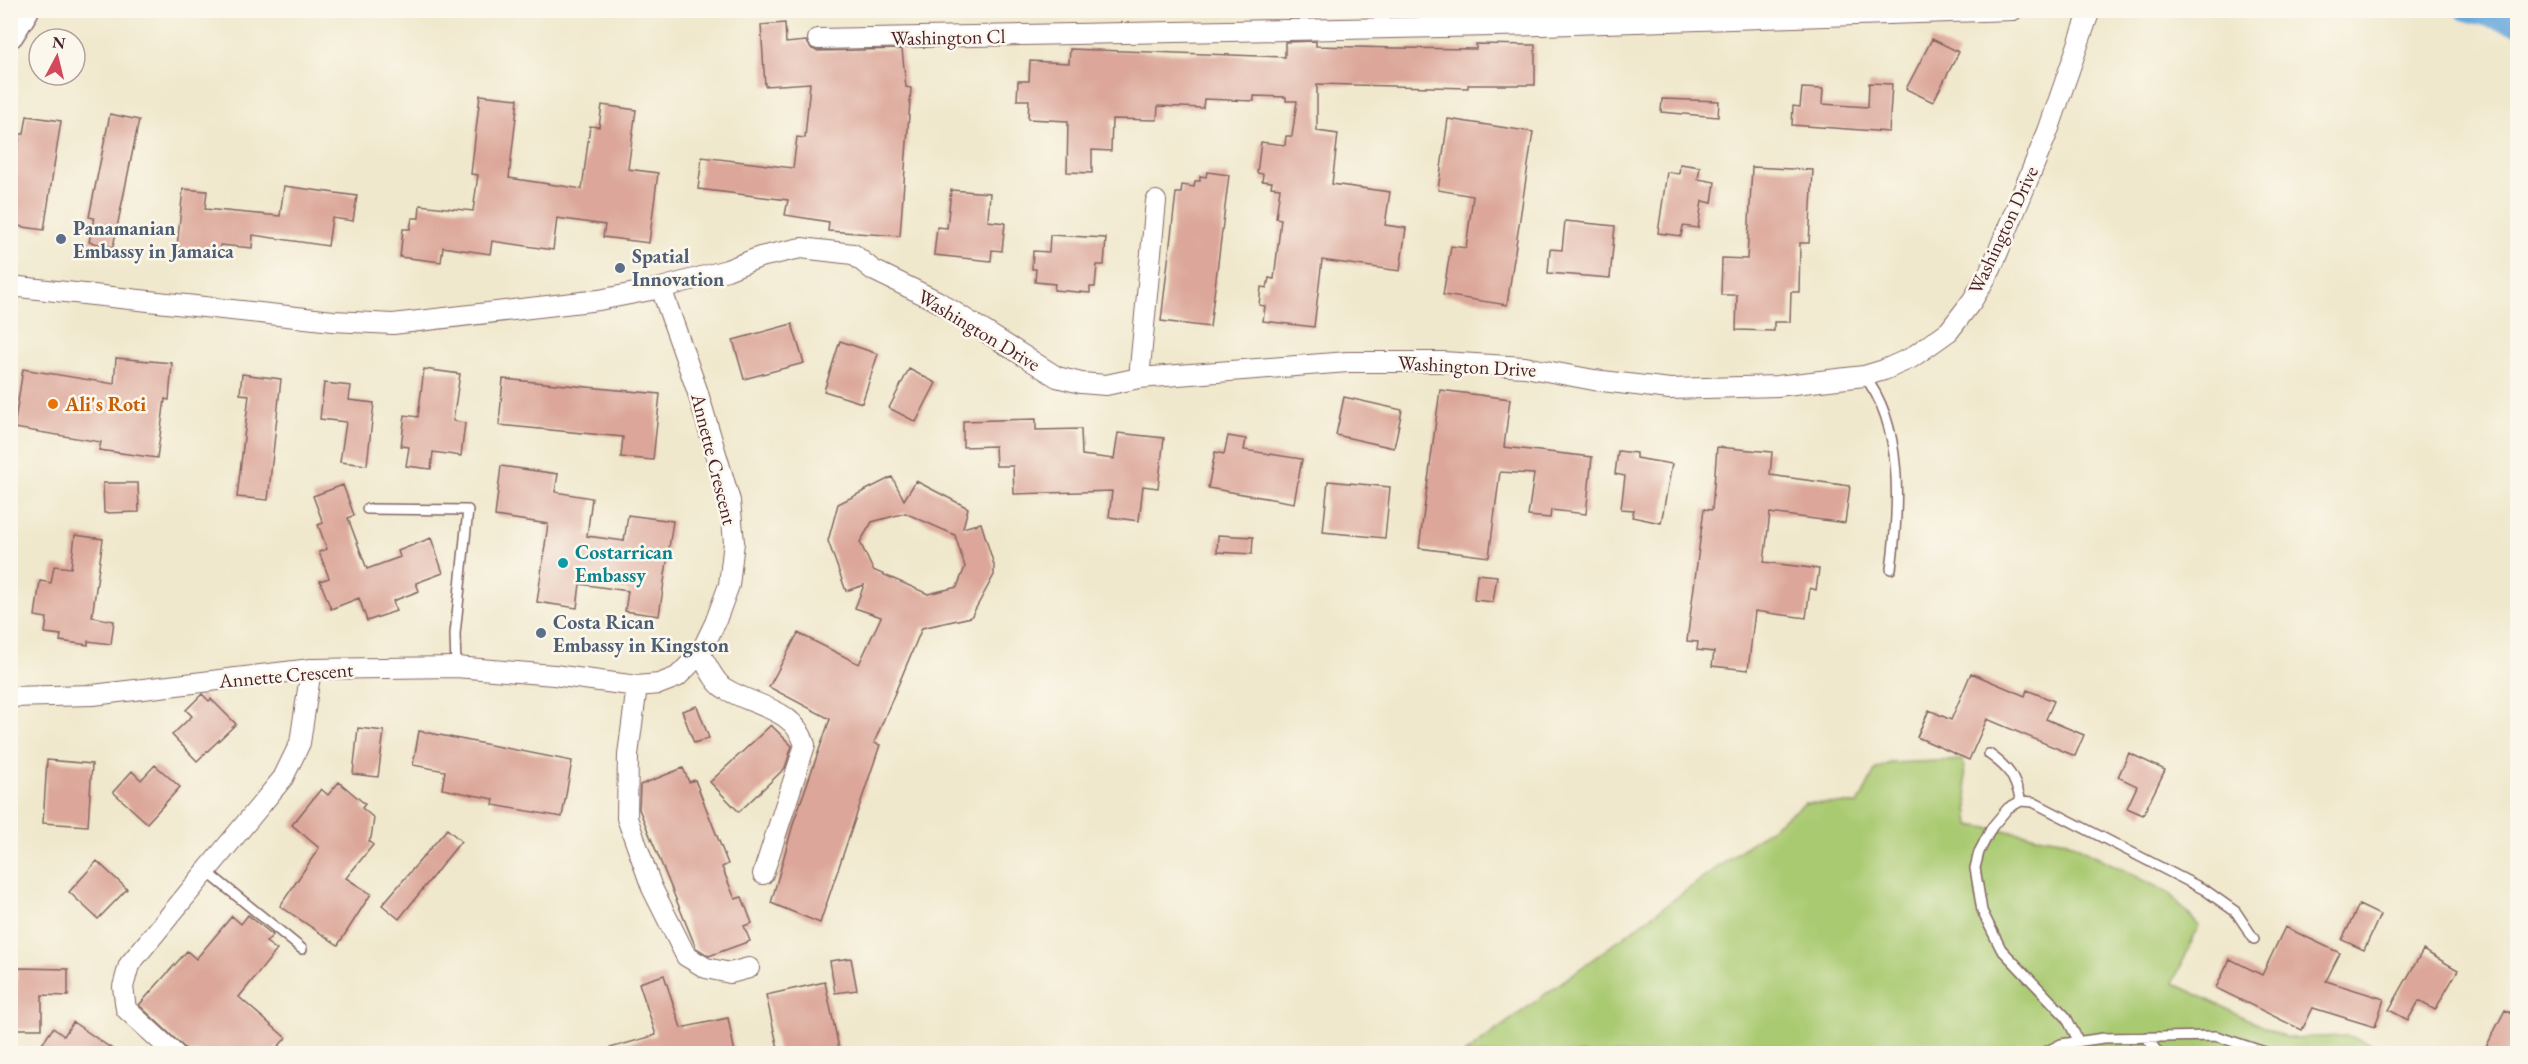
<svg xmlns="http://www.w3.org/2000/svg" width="2528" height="1064" viewBox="0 0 2528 1064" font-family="'EB Garamond',serif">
<rect width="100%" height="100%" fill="#fbf7ec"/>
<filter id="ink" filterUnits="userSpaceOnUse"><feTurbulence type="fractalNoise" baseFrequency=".0167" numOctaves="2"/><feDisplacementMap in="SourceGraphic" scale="12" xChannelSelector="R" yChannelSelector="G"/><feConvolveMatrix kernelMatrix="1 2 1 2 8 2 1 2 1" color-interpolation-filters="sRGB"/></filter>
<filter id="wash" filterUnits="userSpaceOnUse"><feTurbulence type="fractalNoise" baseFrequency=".008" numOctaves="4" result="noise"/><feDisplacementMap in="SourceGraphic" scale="24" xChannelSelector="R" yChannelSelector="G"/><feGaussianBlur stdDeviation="1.35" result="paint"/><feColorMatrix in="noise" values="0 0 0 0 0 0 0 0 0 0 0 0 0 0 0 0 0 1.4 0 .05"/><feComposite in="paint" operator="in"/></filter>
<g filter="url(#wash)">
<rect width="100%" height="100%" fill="#f0e8cc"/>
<!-- green -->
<path fill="#aaca72" stroke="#7a744e" stroke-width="1.5" d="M1963 760 1970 825 2067 841 2169 893 2199 926 2173 983 2287 1038 2346 1036 2397 1053 1464 1054 1805 803 1858 804 1876 769 1890 763Z"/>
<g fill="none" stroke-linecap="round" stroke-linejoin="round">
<!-- canal -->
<path stroke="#68a8db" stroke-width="22" d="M2466 10 2518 24"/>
</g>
<g id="blocks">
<!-- building -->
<path fill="#dca79a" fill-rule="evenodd" d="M785 23 786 43 806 41 812 49 818 51 902 49 906 87 911 88 900 236 828 231 829 222 785 215 788 200 698 189 702 157 793 168 797 137 805 138 810 83 765 86 761 25Z
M1932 39 1959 52 1933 102 1906 89Z
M1316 41V46L1395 48 1476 49V44L1535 45V85H1468V88L1317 84V131L1338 134 1332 184 1390 192 1385 225 1406 228 1400 271 1322 260 1314 327 1263 321 1265 306 1259 305 1261 287 1267 288 1269 278 1274 279 1281 219 1276 218 1280 188 1271 187 1272 182 1262 181 1263 174 1257 173 1261 142 1285 145 1286 136H1292L1297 101H1286V97L1254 96V101L1204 99 1203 108 1158 106 1157 120 1112 119 1111 151 1092 150V173L1067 172 1068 121 1028 119 1029 100H1017L1018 81H1029L1030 61 1069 63 1070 49 1285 57V42Z
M1869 83 1892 84 1889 132 1792 125 1793 106 1800 107 1802 88 1823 89 1822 104 1868 107Z
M480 95 518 99 509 178 582 189 590 126 599 127 602 105 636 110 628 169 658 173 649 243 603 237 605 225 557 218 553 250 492 241 490 254 443 247 441 262 400 257 403 229H410L412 218H419L420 205 473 211 478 175 471 174Z
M1662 99 1719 101 1718 117 1661 112Z
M110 114 139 120 113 247 89 242 94 218 89 217Z
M27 116 61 121 44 230 10 225V171L14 152 17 153 20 134H24Z
M1448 119 1533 132 1507 305 1443 295 1451 246 1466 248 1473 196 1438 190Z
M1680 164 1700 167 1698 179 1715 182 1712 203 1702 201 1698 228 1683 226 1681 236 1658 233 1667 172 1679 174Z
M1752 167 1813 170 1809 243H1800L1799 292H1791L1790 322H1774V331L1736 330 1737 295H1721L1722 258 1747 259Z
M1207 172 1229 175 1210 327 1161 321 1176 193H1181L1182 185 1194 187 1195 181H1200V176L1206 177Z
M284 186 357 196 353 221 332 218 328 246 253 235 252 248 220 245 219 251 177 247 183 189 207 191 205 209 280 216Z
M951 190 990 193 988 221 1005 223 1002 251 992 250 991 261 934 255 937 227 947 228Z
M1565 221 1615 226 1610 278 1548 273 1550 249 1562 250Z
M1050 235 1106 238 1104 265H1097L1095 287H1090V293L1054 290 1055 284 1035 282 1036 269H1032L1033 251 1049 252Z
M792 324 804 363 744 379 733 340Z
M840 341 878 354 862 403 824 391Z
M116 358 172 363 169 400 165 399 157 458 99 450 101 442 14 428 23 369 114 384Z
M424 369 460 374 453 421 465 423 461 456 433 452 431 469 406 466 409 447 401 446 405 415 418 417Z
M909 369 936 383 916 422 889 408Z
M242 374 281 379 268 500 237 497 249 395 240 394Z
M503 379 660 394 653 460 621 457 623 437 499 425Z
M324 383 351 386 349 400 374 403 367 465 340 462 346 422 320 419Z
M1440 390 1510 399 1504 447 1592 457 1586 514 1551 510 1550 518 1528 516 1534 474 1500 472 1489 557 1419 548Z
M1344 397 1402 410 1394 448 1336 435Z
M1036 419V430L1081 429 1082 455 1114 459 1118 433 1164 438 1158 488 1143 486 1139 521 1109 517 1112 491 1014 494 1013 466H996L995 446 963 447V421Z
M1228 436 1246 439 1244 450 1302 459 1294 503 1208 488 1215 452 1224 454Z
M1717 447 1772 452 1770 475 1850 486 1845 523 1770 513 1764 562 1819 569 1816 590 1810 588 1806 618 1755 611 1748 670 1712 666 1714 652 1697 650 1698 642 1687 641 1704 509 1712 510Z
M1618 451 1636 453V458L1672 464 1661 523 1632 517 1634 510 1621 509 1625 476 1615 474Z
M501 466 558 474 555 492 592 498 587 536 624 541 628 515 673 521 659 616 625 611 628 591 580 584 577 608 537 602 548 524 495 516Z
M892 477 904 500 916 481 968 508 963 528 981 523 994 565V575L971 617 922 628 874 743 880 745 820 923 771 903 794 821 830 719 769 687 798 633 859 664 881 617 855 608 864 585 846 591 828 541 838 504ZM905 513 955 535 965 567 957 587 928 594 873 570 860 542 872 522Z
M1328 481 1390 487 1385 538 1323 532Z
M103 483H138L139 512 104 513Z
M343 485 354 515 348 518 367 569 400 557 398 551 431 538 443 573 416 583 419 591 393 601 396 611 367 621 359 598 331 609 320 581 329 578 319 552 327 549 318 525 323 523 313 496Z
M75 535 103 539 92 617 114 621 111 644 88 641V645L60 641 61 635 45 633 47 618 35 616 40 581 51 583 54 566 71 568Z
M1218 535 1253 537 1252 554 1217 552Z
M1477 574 1497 576 1493 602 1474 600Z
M1971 673 2025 696 2027 690 2054 701 2046 719 2084 735 2075 756 1987 719 1969 760 1917 737 1929 710 1951 720Z
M202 694 209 701 211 699 236 724 197 761 172 735 192 716 186 710Z
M697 706 709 738 694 743 682 711Z
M771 725 792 746 785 768 739 812 710 782Z
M358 728 384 731 378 777 353 774Z
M419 731 572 761 562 817 493 805 494 799 442 789 445 771 413 765Z
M2129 753 2165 770 2143 815 2127 808 2137 786 2118 777Z
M47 760 92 764 88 826 43 823Z
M155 765 180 787 147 823 113 792 132 771 141 780Z
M683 768 689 782 695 780 728 864 722 867 735 899 742 897 752 923 744 926 750 941 709 956 696 948 639 809 640 785Z
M339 782 365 804 362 808 374 818 371 838 369 841 373 845 346 878 371 894 338 945 280 906 319 848 292 825 321 789 328 795Z
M447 829 461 841 399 919 382 905Z
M97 861 127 889 98 919 69 892Z
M2359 905 2380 915 2364 950 2342 940Z
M248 915 273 935 266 942 277 950 239 997 286 1038 272 1053H190L139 1005 187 951 196 959 232 916 241 924Z
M2285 927 2340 953 2326 981 2384 999 2375 1027 2313 1008 2302 1030 2216 988 2230 959 2262 975Z
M2423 950 2458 970 2435 1010 2419 1001 2408 1020 2389 1010Z
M851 958 857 990 835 993 830 961Z
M17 968 68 969V996L42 995V1029H16Z
M664 975 681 1028 728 1018 735 1053H610V1048L656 1035 639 983Z
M825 982 840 1053H779L766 995Z
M2505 1010 2517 1016V1053H2483Z
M73 1022 118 1053H36L53 1028 64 1036Z"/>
</g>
</g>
<g filter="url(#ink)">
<use href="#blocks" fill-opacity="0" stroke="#846563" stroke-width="1.5"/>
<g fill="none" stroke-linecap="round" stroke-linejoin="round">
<!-- lane casing -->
<g stroke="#846563" stroke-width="12">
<path id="lane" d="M1864 376C1904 425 1899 509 1891 569
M367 509 468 510 455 634 456 667
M1989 754C2010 769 2014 776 2021 801
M206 871 302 949
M2146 1037 2159 1054
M2079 1042 2066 1017 2001 949 1982 911 1975 868 1979 852 1992 827 2008 808 2021 801 2033 802 2205 890 2236 912 2254 939
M2041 1054 2061 1044 2104 1038 2216 1036 2271 1054"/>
</g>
<!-- street casing -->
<g stroke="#846563" stroke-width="22">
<path id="street" d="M818 39 1541 25 2013 10
M10 286 333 321 393 324 599 300 661 288 727 270 760 257 801 248 853 254 873 270 937 301 1057 377 1081 383 1106 385 1139 378 1348 362H1442L1525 367 1594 380 1670 389 1777 386 1864 376 1884 370 1911 358 1949 331 1972 301 1991 269 2048 131 2090 10
M1139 378 1156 201
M700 654C707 664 714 682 724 688 754 707 794 707 805 745L763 874
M637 686 628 755 627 818 652 888 686 956 706 968 730 973 749 968
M10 697 93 695 311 669 456 667 554 675 637 686 659 684 677 677 700 654 715 623 729 585 734 542 730 501 697 390 661 288
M175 1054 126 1009 123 987 129 965 283 778 300 743 311 669"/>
</g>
<!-- secondary casing -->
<g stroke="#846563" stroke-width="30">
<path id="secondary" d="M10 34 25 10"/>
</g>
<!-- lane -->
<use href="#lane" stroke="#fff" stroke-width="9"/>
<!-- street -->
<use href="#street" stroke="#fff" stroke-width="20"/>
<!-- secondary -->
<use href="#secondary" stroke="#fff" stroke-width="27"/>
</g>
</g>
<!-- markers -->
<g fill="#5c6f8a" stroke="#fbf7ec" stroke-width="2">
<circle cx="61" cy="239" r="6"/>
<circle cx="620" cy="268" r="6"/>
<circle cx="541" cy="633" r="6"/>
</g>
<circle fill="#e8710a" stroke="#fbf7ec" stroke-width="2" cx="53" cy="404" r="6"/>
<circle fill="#0f9aa8" stroke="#fbf7ec" stroke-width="2" cx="563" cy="563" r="6"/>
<g text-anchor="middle" stroke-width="5" stroke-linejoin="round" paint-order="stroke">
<!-- street labels -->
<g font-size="20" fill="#4a1f2b" stroke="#fbf7ec">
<text transform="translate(948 37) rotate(-1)" y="7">Washington Cl</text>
<text transform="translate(2003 230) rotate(-65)" y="7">Washington Drive</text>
<text transform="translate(979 330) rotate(31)" y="7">Washington Drive</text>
<text transform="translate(1467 366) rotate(3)" y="7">Washington Drive</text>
<text transform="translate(714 459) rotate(76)" y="7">Annette Crescent</text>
<text transform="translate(286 675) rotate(-5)" y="7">Annette Crescent</text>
</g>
<!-- service labels -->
<g font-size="20" font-weight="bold" fill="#4e5e75" stroke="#fbf7ec" text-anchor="start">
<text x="73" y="235">Panamanian<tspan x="73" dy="23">Embassy in Jamaica</tspan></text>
<text x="632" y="263">Spatial<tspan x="632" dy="23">Innovation</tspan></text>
<text x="553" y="629">Costa Rican<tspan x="553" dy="23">Embassy in Kingston</tspan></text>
</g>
<!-- food labels -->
<g font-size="20" font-weight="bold" fill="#c56008" stroke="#fbf7ec" text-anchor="start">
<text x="65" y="411">Ali's Roti</text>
</g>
<!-- culture labels -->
<g font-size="20" font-weight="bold" fill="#0d838f" stroke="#fbf7ec" text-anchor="start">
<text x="575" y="559">Costarrican<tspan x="575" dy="23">Embassy</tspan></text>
</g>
</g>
<!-- margin -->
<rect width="2528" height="1064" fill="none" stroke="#fbf7ec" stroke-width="36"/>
<!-- north arrow -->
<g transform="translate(57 57) rotate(7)"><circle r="28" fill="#fbf7ec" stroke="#b4a19f" stroke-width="1.5"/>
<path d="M0-4.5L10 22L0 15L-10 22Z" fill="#d1495b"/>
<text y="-9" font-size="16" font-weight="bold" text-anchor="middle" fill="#4a1f2b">N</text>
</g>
</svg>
